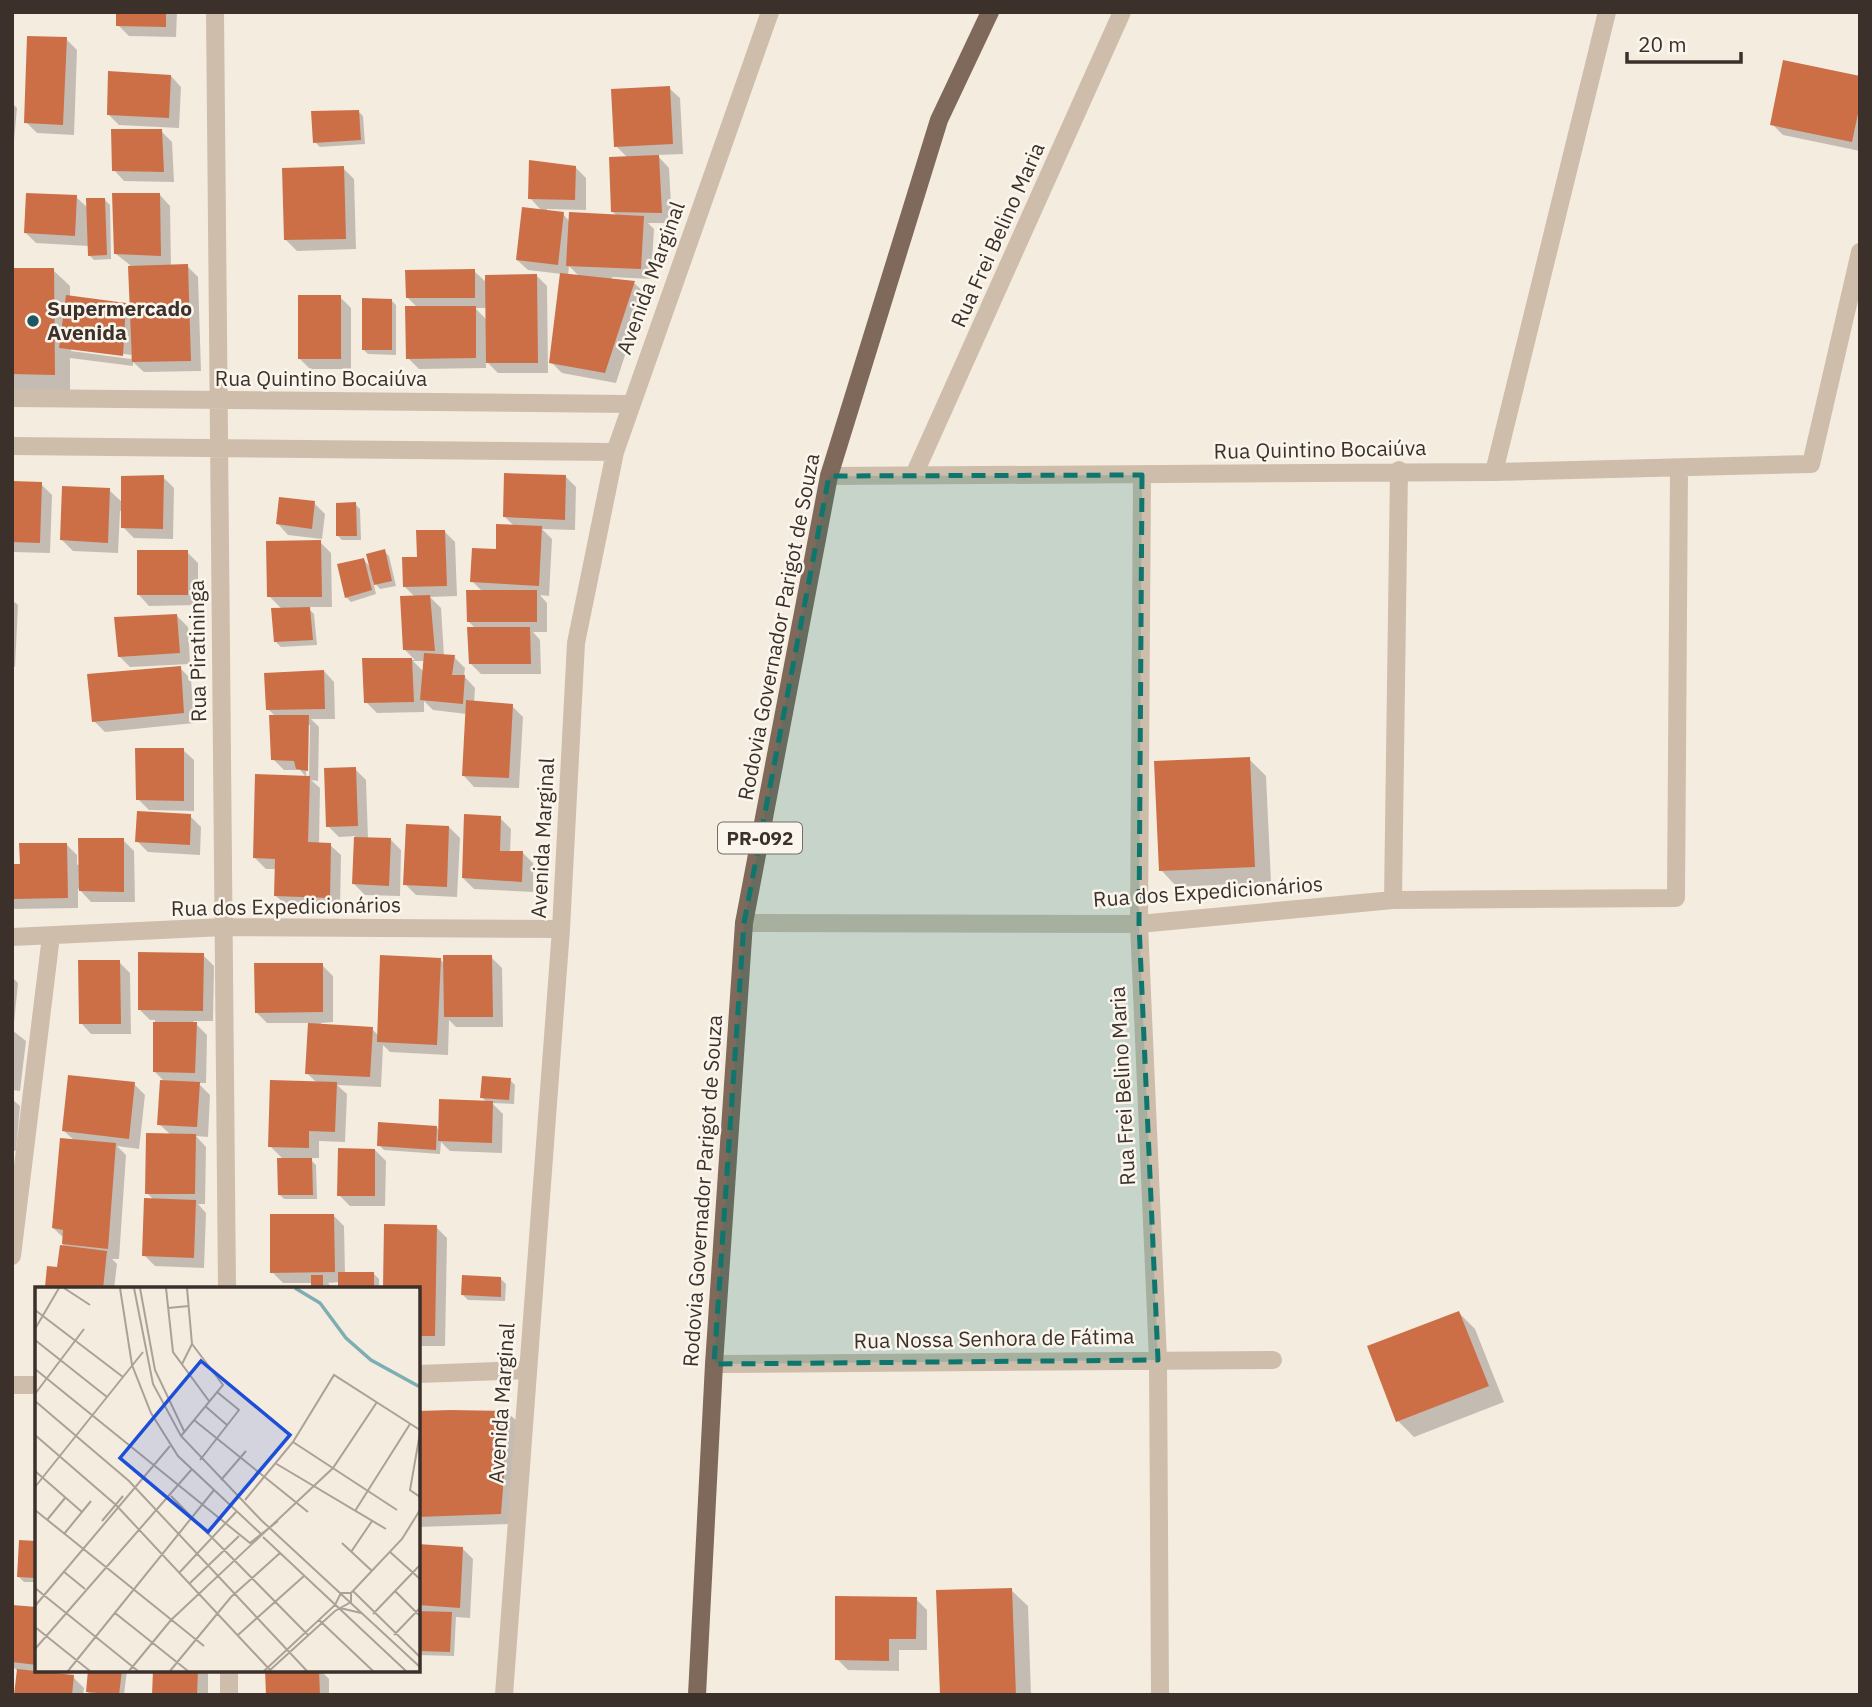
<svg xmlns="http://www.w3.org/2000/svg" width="1872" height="1707" viewBox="0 0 1872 1707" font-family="'IBM Plex Sans',sans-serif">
<rect width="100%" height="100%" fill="#f5ece0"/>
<!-- shadow -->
<path fill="#0003" fill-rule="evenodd" d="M118 12H177L176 37 129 36 118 25Z
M66 39 77 50 74 135 37 133 26 122Z
M171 76 181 87 179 128 119 125 108 114Z
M1860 77V151L1783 135 1772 124Z
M669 88 680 98 683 154 657 155 669 168 672 223H648L654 229 651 279 612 277V280L634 283 645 293 616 383 562 373 551 362 562 274 528 270 517 260 542 211 530 198 575 167 586 178V210L547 209V212L563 214 570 222 618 217 613 212 628 158 616 146ZM569 266 580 277 568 276Z
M12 103 17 108 13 151H12Z
M358 111 363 116 365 144 320 147 315 142Z
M161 131 172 142 174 182 124 181 114 170Z
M343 168 354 179 356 249 297 251 286 240Z
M160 195 170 206 171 266H187L198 277 201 371 144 372 133 362V366L70 358V390H12V270H53L70 286V297L125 305 131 312 130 265 116 254ZM71 347 132 355 131 359 71 351Z
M76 197 88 208 105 200 110 205 111 259 94 260 89 255V246L36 243 25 232Z
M474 271 487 283 536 275 547 286 548 373H498L486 361V368L419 369 408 358 418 308 408 298ZM475 308H487V320Z
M340 297 351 308V369H310L299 358Z
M391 300 396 305V355L368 354 363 349Z
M163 477 174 488 173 539 134 538 123 527V511H120L118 553 73 551 62 540 109 490 123 503Z
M566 477 576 487 575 530 542 529 552 539 549 596 540 595 547 603V632H533L540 640 541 674H481L470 663 476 629 468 621 483 592 472 581 515 527 505 517Z
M12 483 41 484 52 495 50 553 12 552Z
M314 503 325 514 322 539 288 535 278 524Z
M355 504 360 509 361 540H342L337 535Z
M444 531 455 542 457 596 430 597 441 608 444 656 454 657 465 668 464 676 475 688 474 703 512 706 523 717 519 788 474 787 464 776 467 714 433 710 424 701V712L377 713 366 702 364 659 415 660 405 650 415 597 404 586 419 559ZM413 661H425L424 672Z
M320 542 331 553 332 607H307L314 614 317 645 281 647 276 642 283 610 269 596Z
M384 551 389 556 396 586 380 589 373 581 376 594 351 602 346 597 364 560 371 568Z
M187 552 198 563V605L149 606 139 595Z
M12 556 14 557 13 584H12Z
M12 600 18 605 15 667 12 666Z
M177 616 188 627 190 664 130 667 119 656Z
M180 668 191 679 194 723 105 732 94 721Z
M324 671 334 682 335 719H311L319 727 318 781 311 780 320 788 319 844 330 845 341 855 340 908 287 906 276 896V869H266L255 858 309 779 310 725H307L306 777 300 770H284L273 759 276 717 268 709Z
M183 750 194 760V811L149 810 138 799Z
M1249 759 1266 776 1271 882 1177 887 1161 870Z
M355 769 366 780 368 839 391 840 401 850 400 896 365 895 354 884 355 836 339 837 328 826Z
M190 816 201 827 200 855 148 852 137 841Z
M500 818 511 829 510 852 523 853 533 863V892L474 889 463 878Z
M449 827 460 838 457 897 416 895 405 884Z
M123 840 134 851 135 902H91L78 888V908L12 909V866H22L66 844 77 855V865L80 864Z
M203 955 214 966 213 1021H193L207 1035 206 1083H198L210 1095 208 1137 196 1136 206 1147 205 1204H198L206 1213 204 1268 155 1266 144 1255 154 1200 147 1193 171 1135 159 1124 165 1082 154 1071 155 1020H150L139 1009Z
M491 957 502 968 503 1027H456L449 1020 448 1055 390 1052 383 1045 381 1087 337 1085 347 1094 345 1142 319 1141V1158H309L316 1165 317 1199H284L279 1194 284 1160 270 1146 317 1083 307 1073 309 1023H267L256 1012 322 965 333 976V1022L321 1023V1025L372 1029 379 1036 441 960 445 965Z
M119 962 130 973 131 1034H91L81 1023Z
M12 977 18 983 14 1023H12Z
M12 1030 26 1041 20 1091 12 1090Z
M510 1080 515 1085 514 1104 492 1103 503 1114 502 1153 450 1151 441 1142 440 1154 384 1150 379 1145 437 1128 440 1131 487 1103 482 1097Z
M134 1084 145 1095 139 1149 117 1146 126 1155 119 1259H112L117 1264 114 1289H49L47 1286 58 1269 63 1245 64 1238 53 1228 75 1141 64 1131Z
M12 1099 20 1106 16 1151 12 1150Z
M375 1150 386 1161 385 1206H350L339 1195Z
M333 1215 344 1226 345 1274H374L379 1279V1289H340V1282L328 1283 333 1289H279L313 1288V1283H283L272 1272Z
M436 1227 447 1238 445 1346H418V1289Z
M501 1279 506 1284 505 1301 468 1300 463 1295Z
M1459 1313 1475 1329 1504 1402 1414 1437 1398 1421Z
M418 1413H508L519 1423 511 1524 418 1527Z
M37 1542V1582H24L19 1577Z
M418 1545 462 1548 473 1559 470 1618 456 1617 454 1656 418 1655V1613H424L418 1608Z
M1011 1590 1028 1606 1031 1695H942Z
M916 1599 927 1610V1650H899V1671L848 1670 837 1659Z
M12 1607 37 1609V1670L73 1677 84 1688 83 1695H16L19 1672 12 1666Z
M90 1670H127L124 1695H91L88 1692Z
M155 1670H208V1695H154Z
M267 1670H320L329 1679V1695H268Z"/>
<!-- building -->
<path fill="#cd6f46" d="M116 12H166V27L116 26Z
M27 36 67 37 63 125 24 123Z
M1783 60 1860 76V104L1852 142 1770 125Z
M108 71 171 75 169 118 107 115Z
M670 86 673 144 614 147 611 89Z
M359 110 361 140 313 143 311 111Z
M111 129H162L164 172 112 171Z
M659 155 662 213 611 212 609 157Z
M529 160 576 166 575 200 528 199Z
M344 166 346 239 284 240 282 168Z
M26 193 77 195 75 236 24 233Z
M112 193H160L161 256 114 254Z
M86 198H105L107 255 88 256Z
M522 207 564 212 558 265 516 260Z
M569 212 644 216 641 269 566 266Z
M188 264 191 361 132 362 128 266Z
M12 268H54L55 375 12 374Z
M475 269V298H406L405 270Z
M560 273 635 281 605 373 549 363Z
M537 274 538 363H486L485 275Z
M66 295 126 303 123 356 59 348Z
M298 295H341V359H298Z
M362 298 392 299V350H362Z
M405 306H476V358L406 359Z
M504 473 566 475 565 520 503 517Z
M164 475 163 529 121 528V476Z
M12 481 42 482 40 543 12 542Z
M62 486 110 488 108 543 60 540Z
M279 497 315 501 312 529 276 524Z
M356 502 357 536H336V503Z
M496 524 542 526 539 586 470 582 472 548 496 549Z
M416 530H445L447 586 403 587 402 557H417Z
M321 540 322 597H267L266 541Z
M385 549 392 581 374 585 366 554Z
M137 550H188V595H137Z
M364 558 372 590 345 598 337 564Z
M466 590H537V622H467Z
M430 595 435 651 403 650 400 596Z
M310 607 313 640 274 642 271 608Z
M177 614 180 653 118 657 114 617Z
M467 627H530L531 664H469Z
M424 653 455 655 452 675H465L463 704 420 700Z
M362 658H412L414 702 364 703Z
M181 666 184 713 92 722 87 674Z
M324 670 325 709 266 710 264 673Z
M466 700 513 704 509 778 462 776Z
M269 715H309L308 771 296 769 294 761 271 760Z
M135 748H184V801L136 800Z
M1250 757 1255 867 1159 871 1154 761Z
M356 767 358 826 326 827 324 768Z
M255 774 310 776 308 842 331 843 330 898 274 896 275 859 253 858Z
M137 811 191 814 190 845 135 842Z
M464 814 501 816 500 851H523L522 882 462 878Z
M406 824 449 826 447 887 403 885Z
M354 837 391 838 389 886 352 884Z
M78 838H124V892L79 891Z
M19 843H67L68 898 12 899V864H20Z
M138 952 204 953 203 1011 138 1010Z
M380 955 441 958 437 1045 377 1042Z
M443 955H492L493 1017H444Z
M78 960H120L121 1024H79Z
M254 963H323V1012L255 1013Z
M153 1022H197L195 1073 153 1072Z
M308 1023 373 1027 370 1077 305 1074Z
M68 1075 135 1082 129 1139 62 1131Z
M482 1076 511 1078 509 1100 480 1098Z
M160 1080 200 1082 197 1127 157 1125Z
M270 1080 337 1082 335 1132 309 1131V1148L268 1147Z
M439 1099 493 1101 492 1143 438 1141Z
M378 1122 437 1126 436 1150 377 1146Z
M146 1133 196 1134 195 1194H145Z
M60 1138 116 1143 108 1249 62 1244 63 1230 52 1228Z
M338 1148 375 1149V1196H337Z
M277 1158H312L313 1195H278Z
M144 1198 196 1200 194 1258 142 1256Z
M270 1214H334L335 1272 270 1273Z
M384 1224 437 1225 435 1336H418V1289H383Z
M60 1245 107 1251 103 1289 45 1287 47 1266 57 1267Z
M338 1272H374V1289H338Z
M311 1275H323V1289H275L311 1286Z
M462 1275 501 1277V1297L461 1295Z
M1459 1311 1489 1386 1396 1422 1367 1346Z
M450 1410 509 1411 501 1514 418 1517V1411Z
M19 1540 37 1541V1578L17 1577Z
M418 1544 463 1547 460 1608 418 1605Z
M1012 1588 1016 1695H940L936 1590Z
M835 1596 917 1597 916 1639H889V1661L835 1660Z
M12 1605 37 1607V1665L12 1662Z
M418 1611 452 1612 450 1652 418 1651Z
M17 1669 74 1675 72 1695H14Z
M88 1670H122L119 1695 86 1692Z
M153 1670H198L197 1695H152Z
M265 1670H319L320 1695H266Z"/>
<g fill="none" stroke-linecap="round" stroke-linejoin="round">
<!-- minor -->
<path stroke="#cebdab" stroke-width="18" d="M215 12 227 1289
M12 398 630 404
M12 446 615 452
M1494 472 1607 12
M914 475 1122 12
M1142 475 1139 924 1158 1360 1160 1695
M829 476 1494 472 1811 464 1860 252
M1393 900 1399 470
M744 923 1139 924 1393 900 1676 898 1679 470
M12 937 224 927 561 929
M12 1256 51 936
M714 1364 1273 1360
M418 1374 527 1370
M504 1695 561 929 576 643 615 452 770 12"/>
<!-- tertiary -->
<path stroke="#cebdab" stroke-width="18" d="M12 1385H37
M229 1670V1695"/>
<!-- primary -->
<path stroke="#7e695b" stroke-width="18" d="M697 1695 714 1364 744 923 829 476 939 120 990 12"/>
</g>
<!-- marked area -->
<path fill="#0f766e" fill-opacity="0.2" stroke="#0f766e" stroke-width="5" stroke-dasharray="14 9" stroke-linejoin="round" d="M1142 475 1139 924 1158 1360 714 1364 744 923 829 476Z"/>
<!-- markers -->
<circle fill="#1d5860" stroke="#fbf6ed" stroke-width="2.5" cx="33" cy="321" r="7"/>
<g text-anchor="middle" stroke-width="5" stroke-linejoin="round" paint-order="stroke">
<!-- shield labels -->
<rect fill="#fbf6ed" stroke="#756c64" stroke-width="2" x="718" y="822.5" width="84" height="31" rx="5"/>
<g font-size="19" font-weight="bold" fill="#3c312a">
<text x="760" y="845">PR-092</text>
</g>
<!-- street labels -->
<g font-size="21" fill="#3c312a" stroke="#fbf6ed">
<text transform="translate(998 235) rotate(-66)" y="7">Rua Frei Belino Maria</text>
<text transform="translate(651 278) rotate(-70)" y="7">Avenida Marginal</text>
<text x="321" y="386">Rua Quintino Bocaiúva</text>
<text transform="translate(1320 450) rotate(-1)" y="7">Rua Quintino Bocaiúva</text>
<text transform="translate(779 627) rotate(-79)" y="7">Rodovia Governador Parigot de Souza</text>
<text transform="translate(198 651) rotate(-91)" y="7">Rua Piratininga</text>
<text transform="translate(543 838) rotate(-87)" y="7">Avenida Marginal</text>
<text transform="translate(1208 892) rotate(-4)" y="7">Rua dos Expedicionários</text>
<text transform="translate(286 907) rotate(-1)" y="7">Rua dos Expedicionários</text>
<text transform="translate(1123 1086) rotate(-93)" y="7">Rua Frei Belino Maria</text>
<text transform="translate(703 1191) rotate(-86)" y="7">Rodovia Governador Parigot de Souza</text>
<text transform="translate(994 1339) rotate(-1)" y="7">Rua Nossa Senhora de Fátima</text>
<text transform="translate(502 1403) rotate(-86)" y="7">Avenida Marginal</text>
</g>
<!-- poi labels -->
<g font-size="21" font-weight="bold" fill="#3c312a" stroke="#fbf6ed" text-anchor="start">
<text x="47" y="316">Supermercado<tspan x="47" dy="24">Avenida</tspan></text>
</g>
</g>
<!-- overview -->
<g transform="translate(35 1287)">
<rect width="385" height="385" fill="#f5ece0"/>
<path fill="none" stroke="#7daeb4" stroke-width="3.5" d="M260 1 285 16 311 51 336 73 385 100"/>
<path fill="none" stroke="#aba197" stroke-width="2" d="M29 1 55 18M85 1 97 78 116 126 143 169 226 247M99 1 118 97 146 149 226 233 385 380M105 1 120 83 149 144M131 1 138 65 174 114M133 21 154 19M0 23 88 90M0 42 24 1M0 53 72 110M147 77 157 57M0 82 215 256 243 234M0 107 49 42M0 114 94 194 272 384M170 119 192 138M159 133 273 225M385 146 375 203 385 210M0 148 81 218 236 384M146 149 188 98 157 57 152 1M258 155 362 223M165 173 204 123 182 105M240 176 351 242M0 184 47 225M186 193 211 164M0 200 108 65M136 209 273 348M210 213 258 155 299 88 385 143M0 223 169 359M320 224 375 137M12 233 30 211M67 234 88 209M29 247 56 214M228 250 371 384M307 256 337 284M316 265 337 234M355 265 385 292M28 284 50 302M144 286 201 225M154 297 204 249M0 301 103 384M318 304 385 370M360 304 385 329M316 306 367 252 385 223M0 319 135 159M305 321 326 326M80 326 153 384M338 327 385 278M284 333 338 384M0 340 55 384M203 348 269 289M359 348 385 321M0 362 157 182M33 384 179 203M94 384 136 333 298 181 342 115M135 384 196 310 245 266M229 384 300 318 306 306H316V315L300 324 234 384"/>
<path fill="#1d4ed8" fill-opacity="0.15" stroke="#1d4ed8" stroke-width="3.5" d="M166 74 255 148 173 245 85 171Z"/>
<rect width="385" height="385" fill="none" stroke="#3c312a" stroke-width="3.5"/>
</g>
<!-- border -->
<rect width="1872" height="1707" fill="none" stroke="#3c312a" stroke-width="28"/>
<!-- scale -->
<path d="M1627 52v10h114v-10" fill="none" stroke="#3c312a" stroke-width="3.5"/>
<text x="1638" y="52" font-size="21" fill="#3c312a" stroke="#fbf6ed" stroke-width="5" paint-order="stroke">20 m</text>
</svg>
